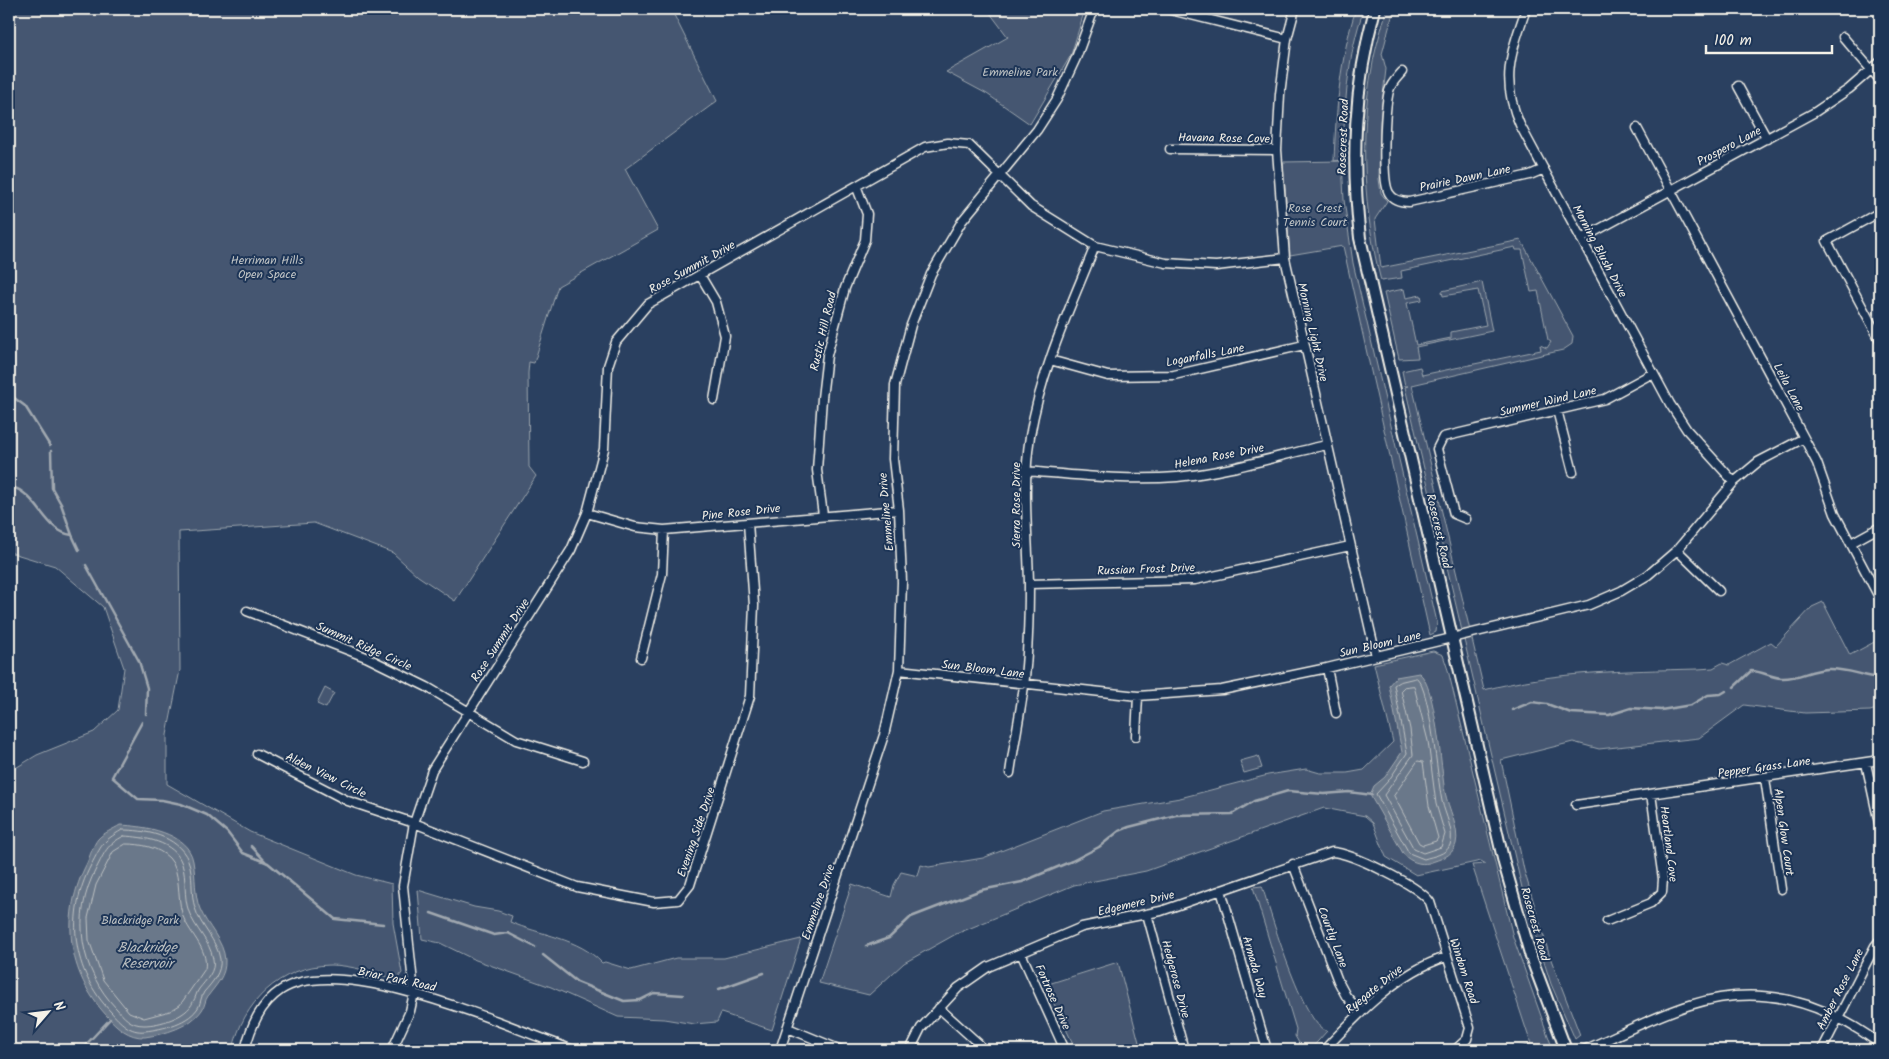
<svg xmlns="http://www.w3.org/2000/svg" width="1889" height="1059" viewBox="0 0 1889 1059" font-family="Kalam,sans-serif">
<rect width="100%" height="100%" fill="#2a4060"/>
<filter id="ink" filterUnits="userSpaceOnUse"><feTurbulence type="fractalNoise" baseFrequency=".02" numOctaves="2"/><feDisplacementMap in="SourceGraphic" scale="10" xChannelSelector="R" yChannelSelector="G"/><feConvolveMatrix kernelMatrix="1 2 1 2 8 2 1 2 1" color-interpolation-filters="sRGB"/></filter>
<g filter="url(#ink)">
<!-- green -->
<path fill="#445771" stroke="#9ca4ac" d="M9 9H671L717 101 625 169 658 230 558 286 534 363 529 362 528 373 529 467 536 476 455 601 418 576 393 553 314 523 179 532 180 670 167 735V784L250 832 356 875 392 884 393 923 402 973 398 978 394 979C374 973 351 965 330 965 280 966 242 1003 233 1050H9V772L37 755 94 732 118 710 124 668 103 607 55 566 9 552Z
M987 9H1085L1071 55 1030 124 987 94 946 72 1008 37Z
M1356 9H1364C1347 56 1344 110 1343 160L1334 161C1336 109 1340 58 1356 9Z
M1387 9H1394L1382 54 1386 69 1380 121 1379 179 1381 193 1387 201 1375 219 1381 268 1521 240 1573 336 1572 344 1563 350 1412 385 1484 690C1557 671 1623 671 1698 669L1713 668 1722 663 1729 665 1771 642 1776 646 1812 607 1823 602 1850 655 1880 639V708L1870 711 1805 713 1744 705 1699 738 1599 749 1573 742 1501 760 1524 870 1550 957 1580 1035 1575 1039 1551 984 1526 905 1405 387 1408 386H1405L1402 371 1420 367 1422 375 1541 350 1540 345 1547 348 1551 342 1548 340 1538 291 1531 292 1522 250H1516L1515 247 1401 271 1402 278 1381 281C1364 216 1359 135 1372 68 1375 48 1382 28 1387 9Z
M1342 161 1344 200 1353 263 1437 622 1436 632 1430 635 1343 246 1290 255 1283 162Z
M1482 282 1492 331 1416 347 1418 358 1399 359 1384 293 1404 289 1406 298 1421 295 1422 300 1407 303 1416 345 1451 338V332L1486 325 1478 290 1443 296 1442 291Z
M1433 651 1443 655 1448 670 1513 937 1552 1047 1550 1050H1510L1531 1044 1472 865 1486 864 1481 861 1416 875 1386 857 1373 823 1365 816 1324 808 1146 871 1074 885 956 934 904 963 869 995 819 983 852 884 891 897 894 885 901 872 918 876 921 865 929 867 983 858 1103 811 1180 798 1268 775 1306 769 1320 773H1347L1364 770 1393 742 1374 664Z
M325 688 334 693 326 708 317 704Z
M1258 756 1262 768 1244 773 1240 761Z
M1262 886C1270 911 1303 1026 1327 1031L1310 1050H1303L1295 1036 1296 1029 1253 887Z
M418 890 474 907 498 911 512 916 510 922C540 935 579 938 602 963L605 962 631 970 676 958H724L801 939 772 1030 721 1013 717 1022 694 1024 664 1019 618 1017 551 987 473 959 440 943 422 939Z
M1118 962 1141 1050H1076L1045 985Z"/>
<!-- water -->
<path fill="#6a788a" stroke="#a1a8b0" d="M1419 673C1436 684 1441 770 1445 792 1448 808 1460 829 1456 844 1452 857 1440 859 1429 863 1420 865 1411 862 1404 855L1370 795 1374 786 1385 777 1402 752 1389 685 1396 677Z
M120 825C143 826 188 832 193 861 196 877 194 895 200 909 207 926 224 941 225 960 226 976 216 985 208 996 205 1000 205 1006 202 1010 190 1027 165 1034 145 1037 129 1038 117 1027 107 1016 67 973 60 915 87 863 90 856 93 845 98 839 103 833 114 829 120 825Z"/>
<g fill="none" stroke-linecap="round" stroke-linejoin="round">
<!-- shore -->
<path stroke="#bdc1c2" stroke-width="1" d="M1417 678C1431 691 1437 778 1442 801 1445 815 1455 832 1450 845 1446 855 1433 856 1424 859L1409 853 1376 794 1389 780 1407 753 1394 685 1399 682Z
M1414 686 1428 741 1436 804 1445 834 1441 847 1423 853 1414 849 1384 795 1413 755 1410 729 1401 690 1404 687Z
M1418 761 1423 762 1429 806 1438 838 1436 841 1423 845 1419 843 1394 796Z
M122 830C145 830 177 835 188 860 194 874 190 893 195 908 200 926 217 940 220 959 222 972 212 983 204 992 201 997 201 1001 199 1006 190 1023 163 1029 145 1031 130 1033 120 1022 111 1012 72 971 65 915 91 865 102 845 101 842 122 830Z
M124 836C143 837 175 841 182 864 187 879 183 896 189 912 195 929 210 941 213 959 216 971 206 980 199 989 196 993 196 997 193 1002 187 1017 159 1025 144 1025 130 1025 124 1017 116 1008 80 970 71 916 96 869 105 852 106 845 124 836Z
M126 844C141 844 158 847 169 858 181 870 177 897 182 913 187 932 209 948 205 969L180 1005 170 1011 144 1018 129 1012 103 980 89 940 88 918 96 885 113 852Z"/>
<!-- stream -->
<path stroke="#a1a8b0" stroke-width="2.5" d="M9 394 25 406 50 446
M51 451 52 488 61 504 72 535
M9 486C39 493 44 532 72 535L79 550
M86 565 139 661 147 688 146 714
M1734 687 1751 671C1762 671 1770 677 1781 678 1799 679 1809 670 1827 669 1846 668 1861 676 1880 678
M1512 710 1532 702 1547 704 1571 713 1609 715 1631 708 1661 710 1691 705 1708 695 1721 694 1726 691
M142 722 112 777 138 799 162 800 181 804 207 815 227 832 243 853 268 863 335 919 383 924
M251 846 267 863
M431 913 494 935 508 933 535 947
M866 946 889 938 911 917 981 890 1022 882 1072 861 1099 847 1119 831 1129 827 1176 815 1232 814 1254 801 1288 791 1324 794 1349 792 1372 795
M543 955 577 982 624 1001 640 1000 654 993 683 995
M719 989 764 973
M81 1050 110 1019"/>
<!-- minor casing -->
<g stroke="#f4f1e8" stroke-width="11">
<path id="minor" d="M1167 9 1287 39
M1295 9 1287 39 1280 94 1277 150 1285 258 1376 656
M1526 9C1511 53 1500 80 1520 125L1670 404 1687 430 1734 482
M1843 37 1880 80
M1402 72C1397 78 1391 83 1389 91 1385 107 1381 180 1389 193 1393 200 1401 202 1409 202L1530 175 1544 169
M1738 86 1767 139
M1637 128 1804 438 1817 463 1835 514 1880 599
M1170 149 1277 150
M1880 212 1827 241 1880 340
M1581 239 1815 112 1849 89 1880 62
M700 275 716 302 725 336 714 400
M1050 360 1108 376 1174 375 1304 345
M1557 410 1573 472
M1025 471C1076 475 1127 481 1177 477 1228 472 1277 456 1326 445
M587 513 635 527 664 530 899 510
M823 515 817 470 822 398 827 355 845 288 865 240 867 214 857 188
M1466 519 1454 514 1437 449 1443 437 1605 399 1653 373
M1851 543 1880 527
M1677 550 1719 591
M1029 584 1195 580 1350 546
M247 611 366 657 427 687 516 740 583 761
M641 658 662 574 664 530
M9 663H10
M1327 668 1336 713
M899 670 1138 696 1222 690 1327 668 1589 605 1621 591 1648 575 1677 550 1734 482 1758 462 1804 438
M1136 736 1138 696
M257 754 348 801 414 823 577 887 654 902 678 900 690 885 750 696 754 605 748 523
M1866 763 1879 823
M1010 773C1014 744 1020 715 1024 686 1028 653 1029 617 1029 584 1028 533 1022 487 1030 436 1041 370 1070 308 1095 246
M1765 778 1781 889
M1576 805 1880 760
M1293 864 1338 981 1346 996 1361 1013
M1221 890 1267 1050
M1147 914 1184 1050
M1607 921 1651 903 1662 892 1663 879 1651 794
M1021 953 1065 1050
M939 1008 979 1044
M788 1028 841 1050
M245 1050C251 1026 260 1004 281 990 341 951 509 1027 573 1050
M392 1050 410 1011 414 993 403 886 414 823 432 770 571 550 587 513 604 449 608 366 616 342 648 304 925 147 948 143 969 145 1031 206 1095 246 1166 263 1216 266 1285 258
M780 1050 884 735 899 670 902 582 899 510 893 459 895 385 911 325 931 274 962 221 1037 130 1057 99 1076 58 1094 9
M910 1050 921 1028 958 988 988 967 1082 927 1161 911 1332 852C1352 853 1419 886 1430 902L1470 1028 1467 1039 1455 1050
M1324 1050C1358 1014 1398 972 1446 957
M1584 1050C1619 1035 1654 1016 1690 1005 1761 983 1822 1001 1880 1044
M1822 1050 1875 946 1880 940"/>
</g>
<!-- major casing -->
<g stroke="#f4f1e8" stroke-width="14">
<path id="major" d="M1375 9C1354 87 1351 158 1360 238L1504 863 1531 957 1566 1050"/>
</g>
<!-- minor -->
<use href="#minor" stroke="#1d3557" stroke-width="8"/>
<!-- major -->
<use href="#major" stroke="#1d3557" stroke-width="10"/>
</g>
</g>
<g text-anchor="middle" stroke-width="4" stroke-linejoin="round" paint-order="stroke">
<!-- park labels -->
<g font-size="12" fill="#bfc3c4" stroke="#1d3557">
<text x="1020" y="76">Emmeline Park</text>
<text x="1315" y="212">Rose Crest<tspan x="1315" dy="14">Tennis Court</tspan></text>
<text x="267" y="264">Herriman Hills<tspan x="267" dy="14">Open Space</tspan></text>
<text x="140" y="924">Blackridge Park</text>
</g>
<!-- street labels -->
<g font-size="12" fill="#f4f1e8" stroke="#1d3557">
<text transform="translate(1343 137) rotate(-88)" y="4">Rosecrest Road</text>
<text transform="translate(1224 138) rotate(1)" y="4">Havana Rose Cove</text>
<text transform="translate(1729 146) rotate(-28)" y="4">Prospero Lane</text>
<text transform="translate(1465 178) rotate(-12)" y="4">Prairie Dawn Lane</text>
<text transform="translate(1600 251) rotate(62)" y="4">Morning Blush Drive</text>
<text transform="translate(692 267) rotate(-29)" y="4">Rose Summit Drive</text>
<text transform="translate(823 331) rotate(-77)" y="4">Rustic Hill Road</text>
<text transform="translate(1313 332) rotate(77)" y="4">Morning Light Drive</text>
<text transform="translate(1205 355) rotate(-11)" y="4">Loganfalls Lane</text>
<text transform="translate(1789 387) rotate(62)" y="4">Leila Lane</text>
<text transform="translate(1548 401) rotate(-13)" y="4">Summer Wind Lane</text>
<text transform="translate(1219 456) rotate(-11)" y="4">Helena Rose Drive</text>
<text transform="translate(1016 505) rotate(-90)" y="4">Sierra Rose Drive</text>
<text transform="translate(741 512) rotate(-6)" y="4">Pine Rose Drive</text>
<text transform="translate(886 512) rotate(-95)" y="4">Emmeline Drive</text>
<text transform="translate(1439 531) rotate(77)" y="4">Rosecrest Road</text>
<text transform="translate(1146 569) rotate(-2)" y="4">Russian Frost Drive</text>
<text transform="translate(500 640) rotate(-57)" y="4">Rose Summit Drive</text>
<text transform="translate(1380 644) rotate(-13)" y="4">Sun Bloom Lane</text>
<text transform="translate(364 646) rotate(24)" y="4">Summit Ridge Circle</text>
<text transform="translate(983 669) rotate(7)" y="4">Sun Bloom Lane</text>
<text transform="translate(1764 767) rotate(-8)" y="4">Pepper Grass Lane</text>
<text transform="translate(326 775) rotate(26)" y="4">Alden View Circle</text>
<text transform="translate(696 832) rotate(-71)" y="4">Evening Side Drive</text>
<text transform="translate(1784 832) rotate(82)" y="4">Alpen Glow Court</text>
<text transform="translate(1669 844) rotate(83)" y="4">Heartland Cove</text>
<text transform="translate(818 902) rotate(-71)" y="4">Emmeline Drive</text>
<text transform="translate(1136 903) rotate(-13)" y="4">Edgemere Drive</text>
<text transform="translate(1535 924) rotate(74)" y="4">Rosecrest Road</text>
<text transform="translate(1333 937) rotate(69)" y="4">Courtly Lane</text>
<text transform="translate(1255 967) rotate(74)" y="4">Armada Way</text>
<text transform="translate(1464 971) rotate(72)" y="4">Windom Road</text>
<text transform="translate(397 979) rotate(12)" y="4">Briar Park Road</text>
<text transform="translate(1176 979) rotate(75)" y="4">Hedgerose Drive</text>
<text transform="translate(1374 989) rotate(-39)" y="4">Ryegate Drive</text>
<text transform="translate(1840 989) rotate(-63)" y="4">Amber Rose Lane</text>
<text transform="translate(1053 997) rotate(66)" y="4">Fortrose Drive</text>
</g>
<!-- water labels -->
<g font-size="14" font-style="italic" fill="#bdc1c2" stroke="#1d3557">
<text x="147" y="952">Blackridge<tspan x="147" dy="16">Reservoir</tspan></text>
</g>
</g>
<!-- margin -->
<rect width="1889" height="1059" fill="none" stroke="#1d3557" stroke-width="30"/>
<rect x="15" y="15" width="1859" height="1029" fill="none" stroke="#f4f1e8" stroke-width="2" filter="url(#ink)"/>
<!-- north arrow -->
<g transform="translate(48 1012) rotate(62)" stroke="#1d3557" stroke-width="4" paint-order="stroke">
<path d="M0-4L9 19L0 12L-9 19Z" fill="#f4f1e8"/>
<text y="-8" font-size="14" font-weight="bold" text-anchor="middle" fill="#f4f1e8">N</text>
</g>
<!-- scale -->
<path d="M1706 45v8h126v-8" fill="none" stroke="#f4f1e8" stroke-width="2.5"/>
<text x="1714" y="45" font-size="15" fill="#f4f1e8" stroke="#1d3557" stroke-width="4" paint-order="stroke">100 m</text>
</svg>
